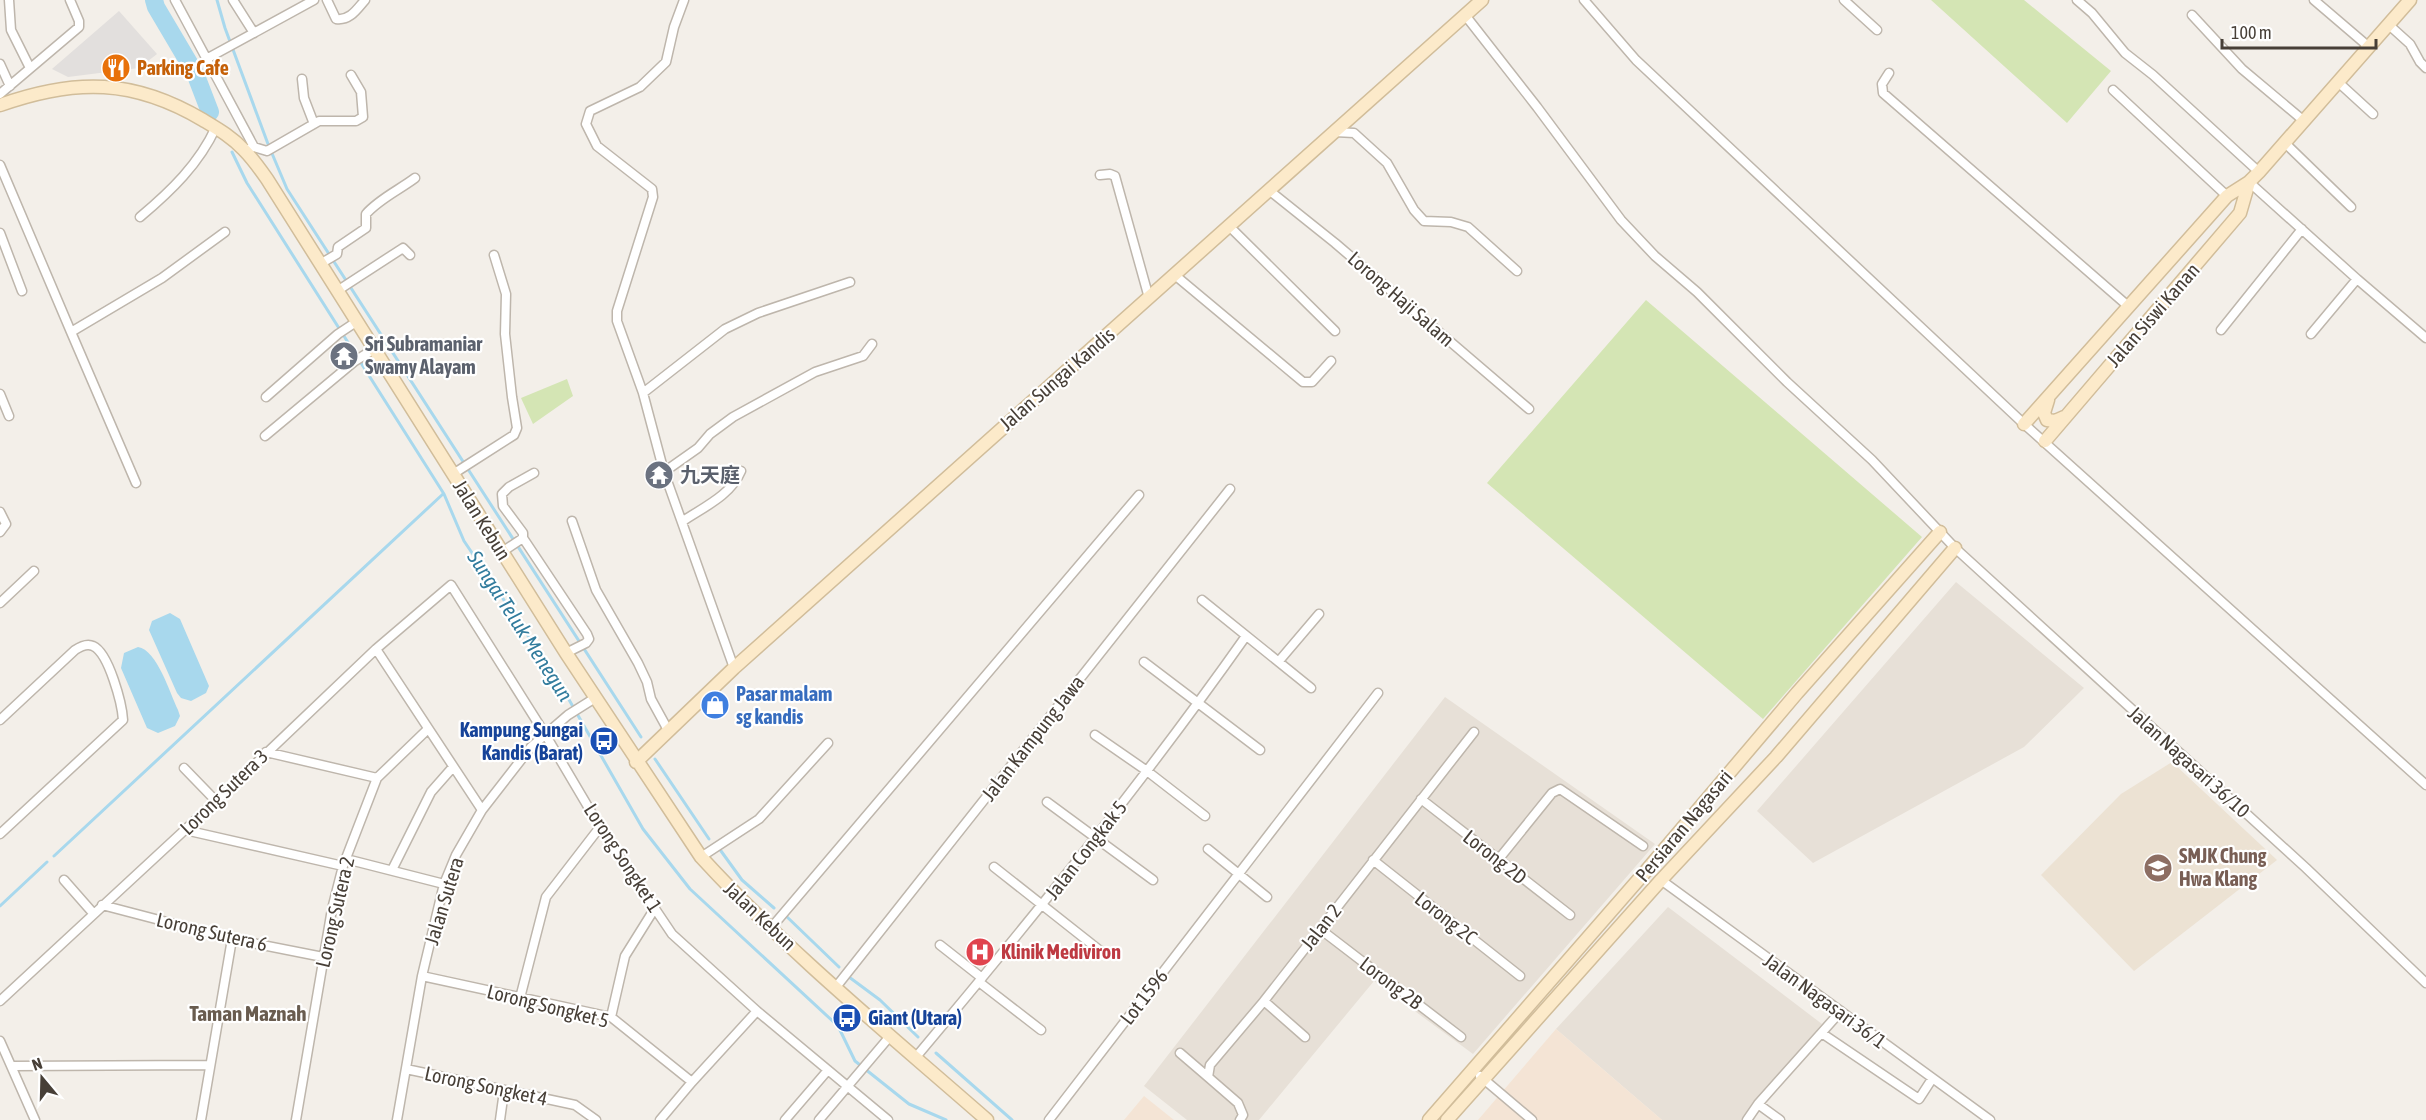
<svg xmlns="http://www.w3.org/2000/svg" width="2426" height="1120" viewBox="0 0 2426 1120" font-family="'Asap Condensed','Noto Sans SC',sans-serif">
<rect width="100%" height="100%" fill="#f3efe9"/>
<!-- residential -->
<path fill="#e7e0d7" d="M1956 582 2084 688 2024 747 1813 863 1757 811Z
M1445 697 1655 844 1473 1054 1374 981 1259 1120H1187L1144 1086Z
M1668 907 1822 1024 1743 1120H1662L1556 1029Z"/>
<!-- commercial -->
<path fill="#f4e4d5" d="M1556 1029 1662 1120H1478Z
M1144 1096 1174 1120H1124Z"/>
<!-- education -->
<path fill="#ece2d3" d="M2172 762 2277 860 2134 971 2041 875 2121 794Z"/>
<!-- green -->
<path fill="#d4e5b4" d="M1931 0H2024L2111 71 2067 123Z
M1646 300 1922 537 1763 719 1487 483Z
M567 379 573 396 533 424 521 398Z"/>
<!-- parking -->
<path fill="#e2dfdd" d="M119 11 157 54 139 68 68 77 52 69Z"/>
<!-- water -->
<path fill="#a8d8ed" d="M170 613 180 619 209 686 206 693 191 701 181 698 177 693 149 630 152 621Z
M138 647C157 650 170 693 178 710L180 716 175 726 158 733 147 728 121 668 124 653Z"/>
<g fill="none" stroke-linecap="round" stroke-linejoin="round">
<!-- stream -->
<path stroke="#a8d8ed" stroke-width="3" d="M217 0 225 28 268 144 287 189 641 737
M232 152 247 183 444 494 464 541 556 677 643 829 690 889 838 1026 855 1061 909 1104 946 1120
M655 759 709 839
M721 851 742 880 774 908
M54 856 443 494
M0 906 47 862
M785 915 839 967
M849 977 880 1000 918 1037
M936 1053 1012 1120"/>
<!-- river -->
<path stroke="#a8d8ed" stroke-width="18" d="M154 0 156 7 195 73 210 112"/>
<!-- street casing -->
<g stroke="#beb6ac" stroke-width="11">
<path id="street" d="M9 0 11 30 30 68
M175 0 254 147
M233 0 254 33
M327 0 336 19C350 21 357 9 365 0
M684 0 674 27 666 62 640 87 590 111 586 124 597 146 652 189 653 197 617 311V321L643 393 664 472 734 668
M1584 0 1636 60 2024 424 2426 785
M1844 0 1877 30
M2077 0 2092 13 2125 53 2153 75 2259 172
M2314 0 2369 47
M1465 15 1537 107 1621 220 1655 256 1697 292 1787 382 1872 460 1955 548 2306 868 2426 983
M2192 15 2242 69 2304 121
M2389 25 2410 44 2420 62 2426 68
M208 58 314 0
M0 64 10 86
M1889 73 1882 84 1883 93 2128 306
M302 79 304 98 314 124
M2338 82 2373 114
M2113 90 2227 196
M0 94 79 27V21L70 0
M1335 132 1354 133 1387 163 1414 210 1424 221 1451 222 1468 227 1517 271
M2285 143 2351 207
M245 150 254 147 267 151 319 121H356L363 117 361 92 351 75
M0 165 71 332 162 278 225 232
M1100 175 1110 174 1115 176 1149 298
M2249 182 2357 279 2311 334
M1270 191 1335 243 1529 409
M140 217C171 191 199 164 216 127
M1230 227 1335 331
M0 233 22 291
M320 264 337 254 338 247 366 228V214C379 199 399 190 415 178
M1176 276 1303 382H1312L1331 361
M2357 279 2426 338
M337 291 403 248 410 255
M2221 330 2302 229
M71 332 136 483
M643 393 725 329 758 313 850 282
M0 394 9 416
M266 397 338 334 356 322
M265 436 355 361 374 349
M664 472 698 448 710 434 733 417 815 372 863 356 872 344
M453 474 514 435 517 428 512 397 505 334 506 294 494 255
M0 512 6 524 0 532
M572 521 596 590 638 663 647 682 651 699 668 730
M683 521C704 507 731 495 741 471
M523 538 587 634 589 639 586 643 566 653
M502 552 523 538V533L503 506 502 494 509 487 534 473
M1202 600 1311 688
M0 603 34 571
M376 649 482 810
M1279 661 1319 614
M1144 662 1260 750
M0 720 75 650C81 646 87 643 93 646 109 653 122 704 123 720L0 834
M1095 735 1147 771 1205 816
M266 752 377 778
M184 768 216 801
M1421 799 1570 915
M1047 802 1153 880
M185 830 343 866
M1208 849 1267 897
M701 857 759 819 828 743
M346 859 444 884
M1373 860 1520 976
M1498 860 1552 793 1560 789 1643 846
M994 867 1103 953
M392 870 431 792 453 767
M64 880 93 913
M1661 880 1990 1120
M102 905 232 939 323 957
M771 928 1139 495
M1320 929 1461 1037
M940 945 982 978
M422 976 611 1017 692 1082
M979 982 1041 1030
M836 987 1230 489
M520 998 546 897 600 827
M0 1001 229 789 376 649 451 585 545 734 600 827 672 934 757 1011 888 1120
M1264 1001 1305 1037
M611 1017 625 956 655 908
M1823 1034 1919 1099 1932 1079
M0 1041 35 1120
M1180 1053 1208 1077
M916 1057C1031 920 1143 782 1246 636
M12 1066 209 1065
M406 1069 575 1105 596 1120
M1480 1076 1532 1120
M1758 1104 1780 1120
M201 1120 232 939
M296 1120 332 909 343 866 377 778 428 729
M397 1120 422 976 444 884 456 855 482 810 531 747 568 715 595 698
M500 1120 504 1091
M660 1120 692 1082 757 1011
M785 1120 828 1070
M819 1120 891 1035
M1049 1120 1378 693
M1240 1120 1243 1115 1238 1103 1208 1077 1210 1065 1264 1001 1474 732
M1747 1120 1758 1104 1841 1011"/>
</g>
<!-- secondary casing -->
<g stroke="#d1bd9a" stroke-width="15">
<path id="secondary" d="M0 105C76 78 134 79 203 120 218 129 232 137 244 150 253 159 260 169 267 179L566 653 701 857C788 952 890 1035 987 1120
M2048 400 2044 413 2047 420 2055 421 2064 417
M2024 424 2227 196 2249 182 2259 172 2410 0
M2045 441 2240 213 2249 182
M636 762 734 668 1482 0
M1429 1120 1646 871 1797 693 1940 532
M1447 1120 1661 880 1776 757 1955 548"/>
</g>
<!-- street -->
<use href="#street" stroke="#fff" stroke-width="8"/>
<!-- secondary -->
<use href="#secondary" stroke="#fceaca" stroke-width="12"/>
</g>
<!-- icons -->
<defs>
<g id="restaurant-disc" transform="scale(1.5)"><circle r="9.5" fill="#e8710a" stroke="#fff"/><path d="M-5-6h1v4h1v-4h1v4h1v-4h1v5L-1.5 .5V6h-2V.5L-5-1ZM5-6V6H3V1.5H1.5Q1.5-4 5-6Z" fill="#fff"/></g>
<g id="temple-disc" transform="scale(1.5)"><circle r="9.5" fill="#6b7280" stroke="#fff"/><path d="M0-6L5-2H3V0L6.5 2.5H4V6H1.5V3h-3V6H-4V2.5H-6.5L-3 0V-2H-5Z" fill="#fff"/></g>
<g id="shop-disc" transform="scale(1.5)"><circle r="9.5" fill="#3f7fe0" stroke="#fff"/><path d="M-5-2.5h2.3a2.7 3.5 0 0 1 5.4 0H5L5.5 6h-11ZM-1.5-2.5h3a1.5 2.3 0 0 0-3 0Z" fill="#fff"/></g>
<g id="bus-disc" transform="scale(1.5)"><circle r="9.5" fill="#1a4fb4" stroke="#fff"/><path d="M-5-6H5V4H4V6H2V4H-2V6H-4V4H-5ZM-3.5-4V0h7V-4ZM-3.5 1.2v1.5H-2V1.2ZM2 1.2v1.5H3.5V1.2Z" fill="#fff"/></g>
<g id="school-disc" transform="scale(1.5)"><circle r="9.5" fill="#8d6e63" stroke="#fff"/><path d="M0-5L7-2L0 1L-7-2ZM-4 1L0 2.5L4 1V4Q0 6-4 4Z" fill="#fff"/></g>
<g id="hospital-disc" transform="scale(1.5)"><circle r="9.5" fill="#e0444e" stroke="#fff"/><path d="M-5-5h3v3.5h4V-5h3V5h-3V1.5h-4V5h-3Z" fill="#fff"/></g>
</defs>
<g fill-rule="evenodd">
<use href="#restaurant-disc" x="116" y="68"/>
<use href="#temple-disc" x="344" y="356"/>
<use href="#temple-disc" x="659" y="475"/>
<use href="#shop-disc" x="715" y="705"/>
<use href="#bus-disc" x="604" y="741"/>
<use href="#school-disc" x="2158" y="868"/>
<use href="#hospital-disc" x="980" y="952"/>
<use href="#bus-disc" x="847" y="1018"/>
</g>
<g text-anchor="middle" stroke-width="4.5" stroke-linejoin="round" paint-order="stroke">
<!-- food labels -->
<g font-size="20" font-weight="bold" fill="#c56008" stroke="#fff" text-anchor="start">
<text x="137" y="75">Parking Cafe</text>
</g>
<!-- street labels -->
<g font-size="20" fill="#473f37" stroke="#fff">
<text transform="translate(1401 299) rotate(41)" y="7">Lorong Haji Salam</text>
<text transform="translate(2153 315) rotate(-49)" y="7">Jalan Siswi Kanan</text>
<text transform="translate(1057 379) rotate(-41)" y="7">Jalan Sungai Kandis</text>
<text transform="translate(482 520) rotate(58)" y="7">Jalan Kebun</text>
<text transform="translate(1033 738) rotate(-52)" y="7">Jalan Kampung Jawa</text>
<text transform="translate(2189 762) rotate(42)" y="7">Jalan Nagasari 36/10</text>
<text transform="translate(224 792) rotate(-44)" y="7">Lorong Sutera 3</text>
<text transform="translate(1684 826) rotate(-50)" y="7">Persiaran Nagasari</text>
<text transform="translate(1086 850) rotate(-52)" y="7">Jalan Congkak 5</text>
<text transform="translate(1495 857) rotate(38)" y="7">Lorong 2D</text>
<text transform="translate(623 858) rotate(57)" y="7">Lorong Songket 1</text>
<text transform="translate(444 901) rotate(-73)" y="7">Jalan Sutera</text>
<text transform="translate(335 912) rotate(-77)" y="7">Lorong Sutera 2</text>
<text transform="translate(760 916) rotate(43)" y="7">Jalan Kebun</text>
<text transform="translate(1446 918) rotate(38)" y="7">Lorong 2C</text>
<text transform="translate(1321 927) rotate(-52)" y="7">Jalan 2</text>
<text transform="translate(212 932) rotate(13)" y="7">Lorong Sutera 6</text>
<text transform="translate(1391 983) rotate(37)" y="7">Lorong 2B</text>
<text transform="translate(1144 997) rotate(-52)" y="7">Lot 1596</text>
<text transform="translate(1825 1001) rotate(36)" y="7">Jalan Nagasari 36/1</text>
<text transform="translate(548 1006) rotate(14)" y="7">Lorong Songket 5</text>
<text transform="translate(486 1086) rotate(12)" y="7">Lorong Songket 4</text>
</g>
<!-- worship labels -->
<g font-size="20" font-weight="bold" fill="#5b616d" stroke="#fff" text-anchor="start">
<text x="365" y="351">Sri Subramaniar<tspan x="365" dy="23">Swamy Alayam</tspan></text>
<text x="680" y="482">九天庭</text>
</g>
<!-- shop labels -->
<g font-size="20" font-weight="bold" fill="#366cbe" stroke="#fff" text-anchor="start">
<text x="736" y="701">Pasar malam<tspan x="736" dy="23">sg kandis</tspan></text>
</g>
<!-- transit labels -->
<g font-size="20" font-weight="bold" fill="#164399" stroke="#fff" text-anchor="end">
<text x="583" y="737">Kampung Sungai<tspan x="583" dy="23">Kandis (Barat)</tspan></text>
<text x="868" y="1025" text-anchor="start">Giant (Utara)</text>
</g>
<!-- education labels -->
<g font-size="20" font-weight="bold" fill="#785e54" stroke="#fff" text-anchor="start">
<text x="2179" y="863">SMJK Chung<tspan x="2179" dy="23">Hwa Klang</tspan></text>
</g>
<!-- health labels -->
<g font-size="20" font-weight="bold" fill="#be3a42" stroke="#fff" text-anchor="start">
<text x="1001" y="959">Klinik Mediviron</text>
</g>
<!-- water labels -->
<g font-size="21" font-style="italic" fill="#327c9d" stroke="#fff">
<text transform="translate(520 626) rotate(57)" y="7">Sungai Teluk Menegun</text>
</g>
<!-- neighbourhood labels -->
<g font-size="21" font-weight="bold" fill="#695c4f" stroke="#fff">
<text x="248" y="1021">Taman Maznah</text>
</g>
</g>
<!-- north arrow -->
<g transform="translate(42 1078) rotate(341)" stroke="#ffffff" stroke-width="4.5" paint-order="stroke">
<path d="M0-4.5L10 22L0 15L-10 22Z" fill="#473f37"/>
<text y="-9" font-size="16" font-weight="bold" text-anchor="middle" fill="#473f37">N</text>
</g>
<!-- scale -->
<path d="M2222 39v9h154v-9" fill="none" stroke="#473f37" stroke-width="3"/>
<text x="2231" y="39" font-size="18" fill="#473f37" stroke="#ffffff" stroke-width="4.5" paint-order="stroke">100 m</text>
</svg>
